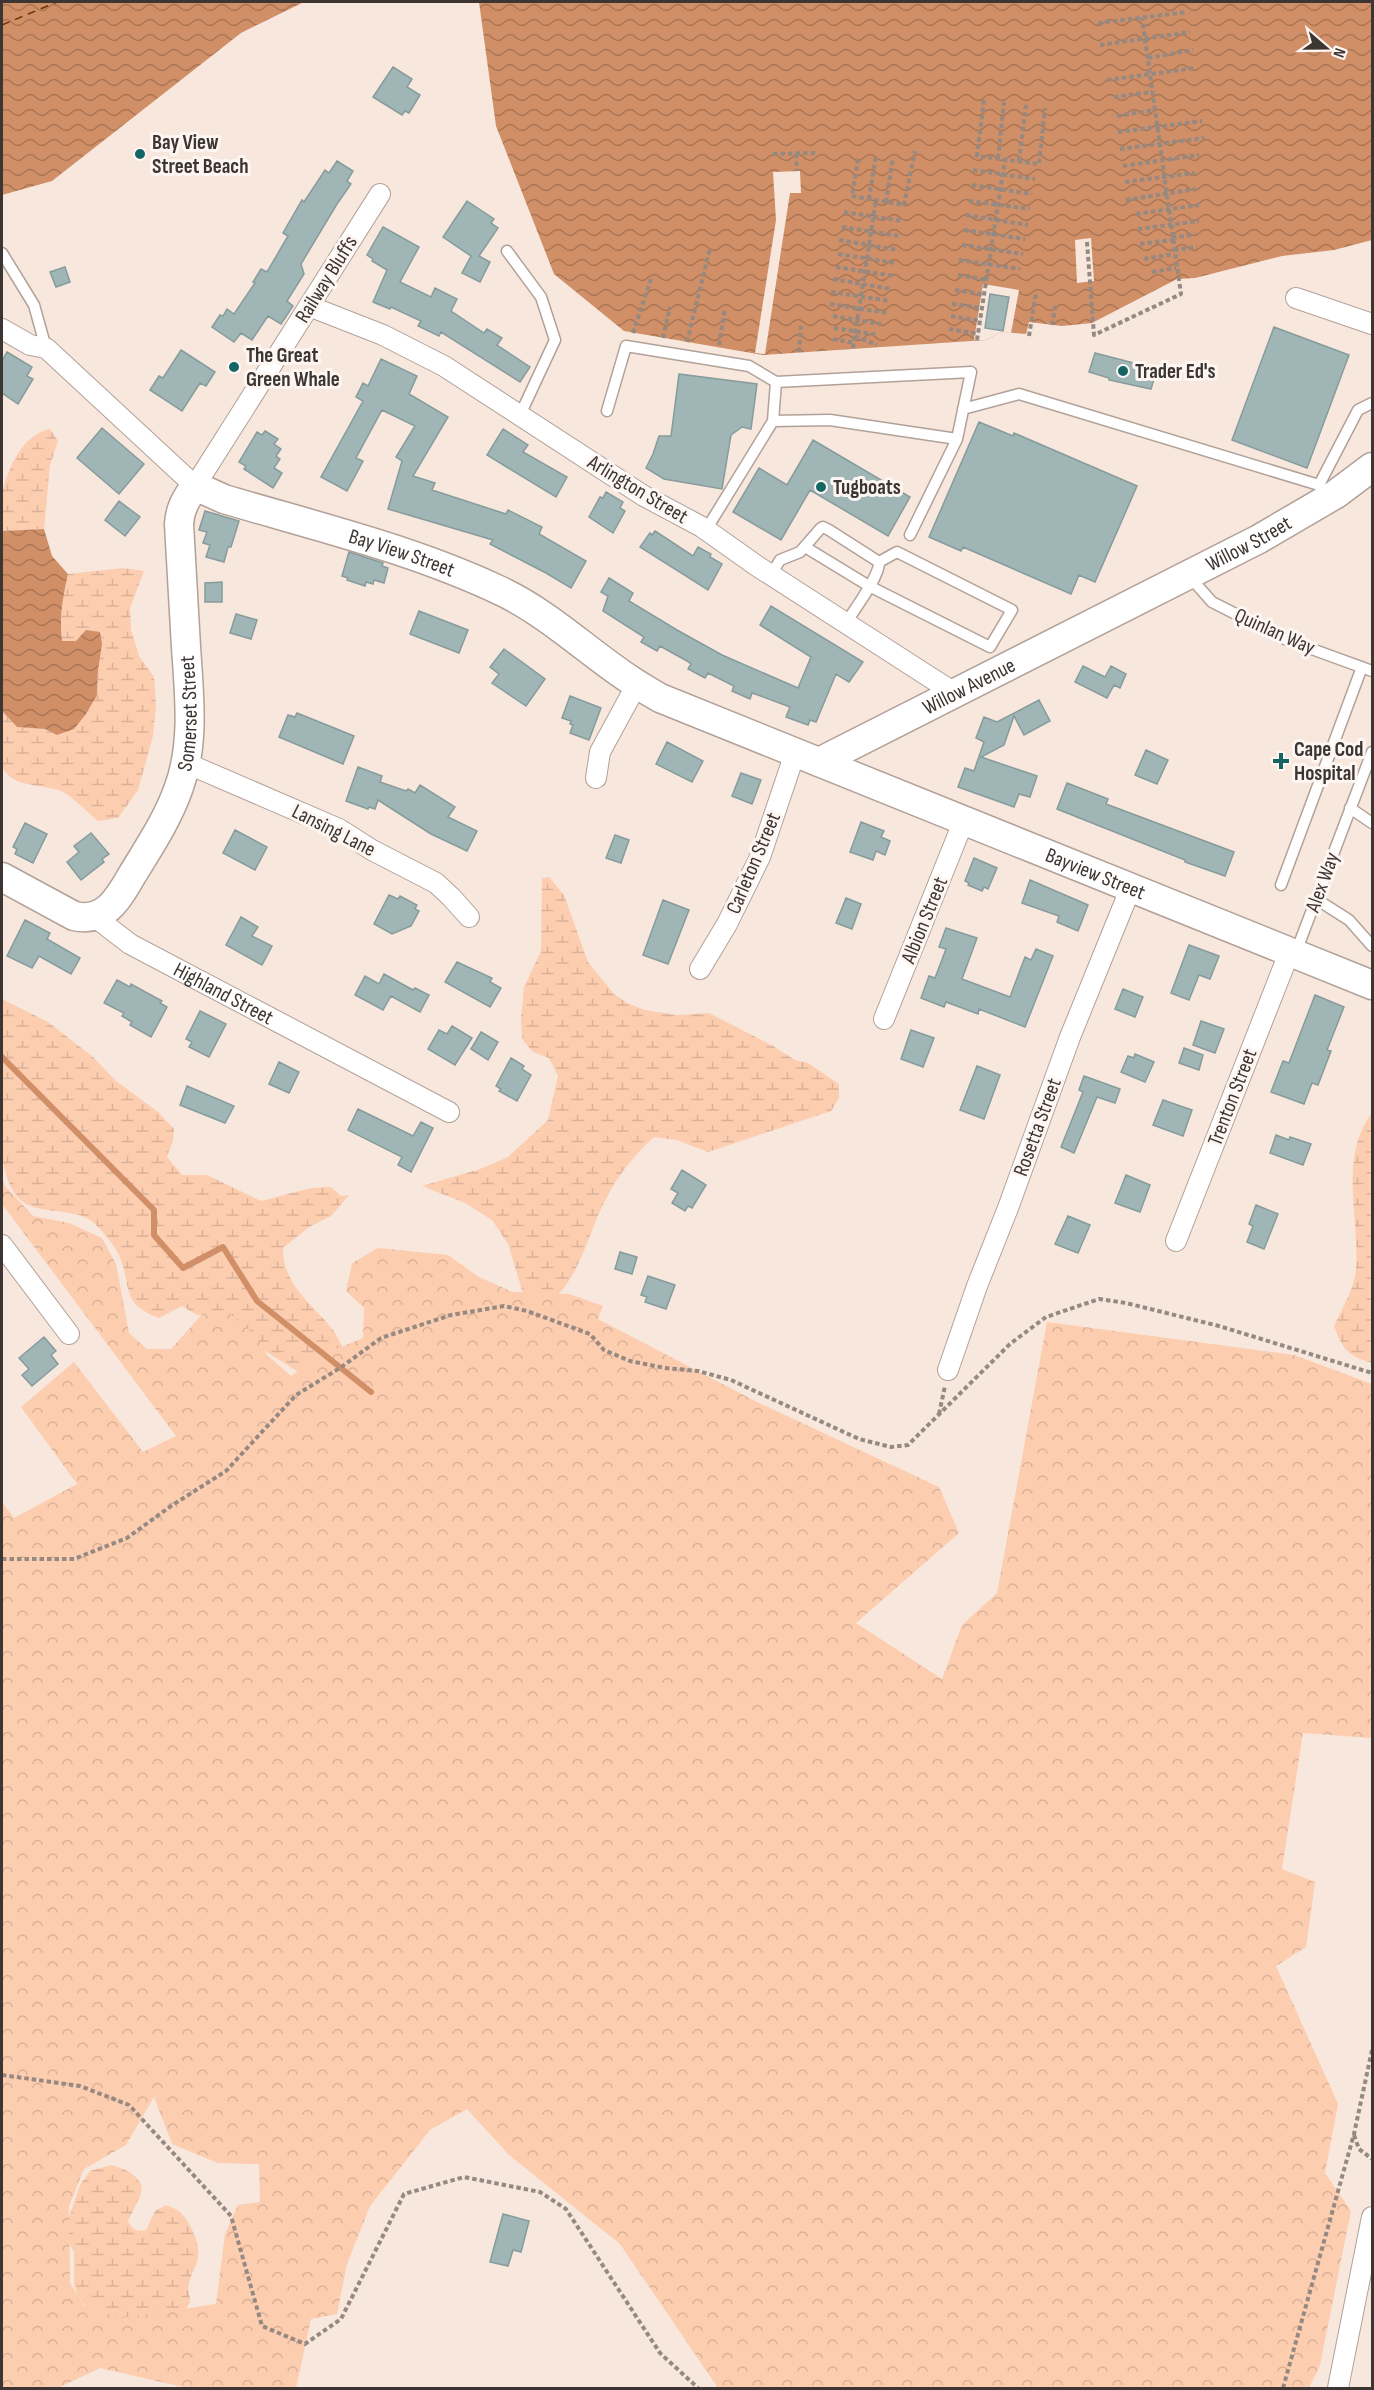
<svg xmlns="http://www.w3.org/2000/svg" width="1374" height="2390" viewBox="0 0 1374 2390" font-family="'Sofia Sans Condensed',sans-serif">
<defs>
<pattern id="wetland-marsh" width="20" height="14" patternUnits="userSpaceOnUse" patternTransform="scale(1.5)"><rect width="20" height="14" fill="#fdcdb0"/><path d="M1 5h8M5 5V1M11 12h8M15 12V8" fill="none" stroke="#dab198"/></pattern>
<pattern id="park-crowns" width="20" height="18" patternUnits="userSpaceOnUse" patternTransform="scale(1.5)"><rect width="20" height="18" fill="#fdcdb0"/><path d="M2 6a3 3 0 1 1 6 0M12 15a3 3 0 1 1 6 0" fill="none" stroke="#dab198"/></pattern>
<pattern id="water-waves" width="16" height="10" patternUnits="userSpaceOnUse" patternTransform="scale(1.5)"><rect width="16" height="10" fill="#d08f67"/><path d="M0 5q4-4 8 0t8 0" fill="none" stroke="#aa7655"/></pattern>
</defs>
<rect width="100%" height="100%" fill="#f8e7dd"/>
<!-- wetland -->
<path fill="url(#wetland-marsh)" d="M50 429 58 441 50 465 44 529 2 531C2 519 0 504 2 493 9 466 22 435 50 429Z
M123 568 144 571 130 608 131 630 139 656 154 677 156 705 153 736 138 790 118 818 98 821C88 813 71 795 61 791 41 784 13 788 2 767V711L17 727 45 729 57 735 97 695 98 670 76 641H62C59 617 63 597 68 574Z
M549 877 564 895 588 962 613 993 627 1003 645 1010 677 1015 709 1013 773 1046 795 1060 808 1063 839 1084V1098L831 1111 708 1152 677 1140 654 1137C635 1154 618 1175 606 1199 589 1231 583 1266 559 1294L524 1297 508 1244 492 1220 465 1203 422 1186 480 1169 508 1157 548 1120 558 1076 549 1058 533 1052 522 1039 521 1018 524 987 541 951 542 878Z
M2 999 48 1022 93 1057 115 1080 158 1112 174 1129 173 1141 167 1157 182 1175H207L261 1201 311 1188 331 1187 341 1196 349 1195 331 1216 309 1227 283 1248C283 1286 312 1303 333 1330 337 1336 341 1344 344 1351L300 1373 251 1342 218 1317 197 1315 182 1306 159 1318C122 1304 132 1292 121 1260 116 1246 104 1233 94 1223 85 1215 75 1214 64 1212 20 1208 12 1201 2 1158Z
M1372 1113V1363C1347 1355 1343 1350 1334 1326 1342 1309 1354 1289 1356 1270 1360 1220 1338 1157 1372 1113Z
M111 2165C126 2169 135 2173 142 2186L140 2197 128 2221C132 2229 136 2232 146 2230L155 2211 166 2205C171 2207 179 2210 182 2214 192 2226 202 2246 197 2262 195 2269 190 2276 189 2284 186 2300 197 2295 182 2314L141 2321 102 2315 87 2307 78 2296 74 2284V2252L69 2243 67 2223 80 2185 90 2171Z"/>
<!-- park -->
<path fill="url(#park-crowns)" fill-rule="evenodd" d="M2 1178 5 1186 33 1216 69 1223 102 1238 116 1264 129 1333 147 1349H171L206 1310 229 1313 256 1336 267 1355 291 1376 329 1352 363 1338 364 1308 346 1291 352 1263 378 1248 448 1255 479 1277 512 1292 569 1294 603 1306 598 1319 757 1402 939 1487 959 1533 856 1623 942 1679 962 1625 997 1593 1047 1322 1294 1355 1372 1384V1738L1303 1733 1282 1869 1315 1882 1306 1947 1276 1966 1338 2104 1325 2173 1351 2211 1320 2365 1309 2388H718L620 2244 509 2155 467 2109 430 2130 370 2206 347 2264 337 2314 311 2319 296 2388H187L100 2368 58 2388H2V1502L14 1518 77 1484 21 1407 74 1362 143 1452 176 1436 2 1204ZM154 2097 172 2144 218 2163 259 2164 260 2202 238 2205 225 2234 216 2304 120 2318 84 2305 70 2283 69 2206 84 2169 126 2145Z"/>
<!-- water -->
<path fill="url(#water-waves)" d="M2 2H304L241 33 52 181 2 195Z
M479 2H1372V240L1334 250 1282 256 1195 278 1177 279 1092 323 1062 326 1029 322 1026 334 1001 332 986 340 763 355 624 331 554 274 496 126Z
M44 529 52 556 68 574C63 597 59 617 62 641H76L86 630 100 632 102 644 98 670 97 695 86 714 74 729 57 735 45 729 17 727 2 711V531Z"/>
<!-- pier -->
<path fill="#f8e7dd" d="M800 171 801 193H790L765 354 755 353 776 220 773 172Z
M1091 238 1094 281 1077 283 1075 240Z
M983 284 1019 290 1011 333 1001 332 986 340H974Z"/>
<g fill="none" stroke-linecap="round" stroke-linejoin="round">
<!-- stream -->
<path stroke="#d08f67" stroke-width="6" d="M2 1057 154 1210V1235L183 1268 223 1247 257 1301 371 1392"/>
<!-- ferry -->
<path stroke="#6e3300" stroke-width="1.5" stroke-dasharray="8 6" stroke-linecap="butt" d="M2 25 57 2"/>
</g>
<!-- building -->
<path fill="#a0b6b6" stroke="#869b9b" stroke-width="1.5" d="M393 67 412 79 407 87 420 95 409 113 405 111 402 115 373 97Z
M337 161 353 171 347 181 351 184 337 204 301 264 304 274 287 301 293 306 281 324 268 316 252 340 241 333 234 342 212 327 220 315 223 316 227 309 234 314 255 283 253 282 261 269 267 272 288 236 283 233 302 200 304 202 325 170 329 173Z
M467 201 494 219 491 223 498 228 479 256 490 262 480 282 462 273 471 256 443 237Z
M383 227 419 247 400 282 431 297 435 288 457 299 451 311 484 333 487 329 502 338 497 345 530 367 520 382 441 332 439 336 418 326 421 321 391 307 390 309 373 302 387 270 372 261 373 259 367 255Z
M65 267 70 282 56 287 50 272Z
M990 294 1009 297 1003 331 985 328Z
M1274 327 1349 355 1307 468 1232 440Z
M181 350 215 372 206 386 200 383 182 411 150 390 159 376 163 378Z
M7 352 32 367 27 376 33 379 18 404 2 393V361Z
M1095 353 1157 369 1151 389 1109 380V378L1089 372Z
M381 359 417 376 409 394 448 417 413 476 435 483 432 490 506 514 508 510 542 527 539 534 586 561 571 588 546 573 490 544 493 540 388 509 402 461 396 457 415 426 382 410 356 458 363 461 347 491 321 477 363 401 356 397 363 383 368 386Z
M679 374 757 384 751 429 742 427 731 435 722 489 664 479 646 468 653 454 659 436H671Z
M979 422 1013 436 1014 433 1137 486 1095 582 1079 575 1071 594 963 547 961 551 929 537Z
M102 428 144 464 119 494 77 458Z
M503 429 528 445 523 452 567 477 556 497 487 455Z
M265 431 278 439 274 444 281 449 276 456 280 459 274 468 282 473 273 488 244 469 246 466 239 462 257 432 262 435Z
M813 440 910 497 888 536 810 490 781 540 733 512 759 468 787 485Z
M606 492 623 502 620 508 625 511 613 533 589 517 600 497 603 498Z
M119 501 140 517 125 536 105 520Z
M205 511 239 521 231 547H228L224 562 206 557 210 545 203 543 207 532 199 530Z
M655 531 693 556 698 547 711 554 710 557 722 564 708 590 640 547 650 533 652 535Z
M349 552 383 563 382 566 388 568 384 583 374 580 373 584 366 582 365 586 347 580 348 578 342 576Z
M609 578 633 593 629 601 677 630 722 655 798 688 811 657 760 625 771 606 863 662 849 682 836 674 816 722 810 720 808 725 786 717 790 707 758 695 752 693 750 699 732 691 734 686 708 673 705 678 688 669 691 664 687 661 660 646 657 651 641 642 644 637 603 611 608 596 601 592Z
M222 582V602H205V583Z
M419 611 468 630 459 653 410 634Z
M236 614 257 620 251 639 230 633Z
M504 649 545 679 526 706 492 683 499 674 490 667Z
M1083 666 1105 677 1111 666 1126 674 1120 688 1114 685 1107 698 1075 682Z
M570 696 601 708 589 740 570 733 573 725 570 724 571 721 562 718Z
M1039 700 1050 721 1024 735 1014 716 1004 745 981 757 1037 776 1030 797 1019 794 1014 807 958 787 965 768 974 771 984 742 976 738 984 717 997 722Z
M297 713 354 736 343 764 279 737 288 715 295 717Z
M667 742 703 761 692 782 656 764Z
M1146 750 1168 760 1157 784 1135 775Z
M358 767 382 776 380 782 406 791 408 789 415 793 420 785 455 807 448 817 477 831 467 851 431 834 378 800 375 809 369 807 368 809 346 801Z
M741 773 761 780 752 804 732 796Z
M1067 783 1108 799 1106 804 1234 852 1225 876 1185 862V860L1057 809Z
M861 822 884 831 881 837 890 841 885 855 876 851 873 860 850 852Z
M25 823 47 834 33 863 15 854 17 849 13 847Z
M235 830 267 847 255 870 223 853Z
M91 833 109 854 102 859 104 862 81 880 67 862 79 852 74 846Z
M615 835 629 840 621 863 606 858Z
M974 858 997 868 988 889 984 887 982 891 968 885 969 883 965 881Z
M1030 880 1088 905 1078 931 1057 922 1059 916 1022 903Z
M389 895 398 899 400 896 417 905 415 909 419 911 411 926 392 934 374 924Z
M846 898 861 904 852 929 836 923Z
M663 900 689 910 668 964 643 955Z
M241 917 258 927 252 936 272 946 262 965 226 945Z
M25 920 50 933 47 939 80 958 71 974 39 956 32 968 7 956Z
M946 928 977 938 962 979 1010 997 1025 957 1031 960 1036 949 1053 956 1025 1027 979 1009 978 1014 946 1002 944 1007 921 998 929 976 935 978 946 949 939 947Z
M1189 945 1219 956 1210 979 1199 975 1189 1000 1171 993Z
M457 962 492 978 490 982 501 988 490 1007 445 982Z
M384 974 413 990 415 988 429 995 420 1012 391 996 383 1010 355 995 365 976 379 984Z
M117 980 130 987 131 984 162 1001 160 1003 167 1007 151 1037 130 1025 132 1022 122 1016 124 1013 104 1003Z
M1123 989 1143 997 1135 1017 1115 1009Z
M1315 995 1344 1007 1327 1050 1331 1051 1318 1085 1312 1083 1304 1104 1271 1092 1283 1061 1289 1063Z
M200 1011 226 1024 209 1057 189 1047 192 1042 186 1039Z
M1201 1021 1224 1029 1215 1053 1193 1045Z
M452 1026 472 1038 455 1065 428 1049 439 1030 447 1034Z
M911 1030 934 1038 923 1067 901 1059Z
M481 1032 498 1042 488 1060 471 1049Z
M1184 1048 1203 1055 1199 1070 1179 1063Z
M1135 1054 1154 1062 1145 1082 1121 1072 1128 1056 1134 1058Z
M511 1058 524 1066 522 1069 531 1075 517 1101 499 1091 501 1089 496 1086Z
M279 1062 299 1072 289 1093 269 1084Z
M977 1066 1000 1075 984 1119 960 1110Z
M1084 1076 1120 1089 1115 1103 1097 1097 1074 1153 1061 1147 1083 1092 1079 1090Z
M187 1086 234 1106 225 1123 180 1105Z
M1163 1100 1192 1110 1183 1136 1153 1125Z
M358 1109 413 1136 421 1122 433 1128 411 1172 398 1165 402 1157 348 1130Z
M1276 1135 1289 1140 1290 1137 1311 1144 1303 1165 1270 1153Z
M682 1170 706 1185 692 1208 688 1206 685 1211 672 1203 678 1193 671 1189Z
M1126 1175 1150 1185 1140 1212 1115 1203Z
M1256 1205 1278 1214 1264 1249 1247 1242 1253 1226 1249 1224Z
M1068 1216 1090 1225 1078 1253 1055 1244Z
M620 1252 637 1257 632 1274 615 1269Z
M648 1276 675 1285 666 1309 645 1302 647 1297 641 1295Z
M44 1337 56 1351 51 1355 58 1364 32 1386 22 1375 29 1369 19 1358Z
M503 2214 529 2221 521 2252 513 2250 508 2266 490 2262Z"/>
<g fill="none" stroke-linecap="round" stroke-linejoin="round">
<!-- lane casing -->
<g stroke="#b2a198" stroke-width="13">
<path id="lane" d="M507 251 541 297 555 340 520 415
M2 253 34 305 46 348
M963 409 1019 394 1319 485 1325 498
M607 411 626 346 749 366 776 382
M1319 485 1358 410 1372 403
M706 530 773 421 830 420 957 439 971 372 776 382 773 421
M910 535 957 439
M805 547 869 586 990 647 1012 610 897 552 879 562
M771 575 780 560 800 552 820 529 823 527 829 530 879 562C880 576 854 610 846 623
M1189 576 1212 602 1287 640 1372 671
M1350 808 1372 823
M1281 885 1362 667
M1316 899 1349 920 1372 946
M1296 952 1372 752"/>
</g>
<!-- street casing -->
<g stroke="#b2a198" stroke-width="22">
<g id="street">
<path d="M1296 298 1372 324"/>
<path d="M309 306 383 335 444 366 644 496 702 527 757 566 956 694"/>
<path d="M2 329 30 345 46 348 195 486 380 194"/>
<path d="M186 763 339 829 372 850 436 883 451 897 469 917"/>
<path d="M596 778 600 752 637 684"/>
<path id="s1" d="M95 917 130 944 449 1112"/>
<path d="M700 969 727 924 760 857 795 753"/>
<path d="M884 1019 964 820"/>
<path d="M1176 1241 1289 953"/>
<path d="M2 1245 69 1334"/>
<path d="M948 1370 977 1286 1008 1208 1070 1037 1131 887"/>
<path d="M1338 2388 1372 2217"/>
</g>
</g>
<!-- secondary casing -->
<g stroke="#b2a198" stroke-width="31">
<g id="secondary">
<path id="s2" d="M819 762 1259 539 1336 494 1372 467"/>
<path id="s3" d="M2 877 74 916C105 923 118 899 132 875 149 847 168 819 179 787 195 743 189 693 186 647 184 606 181 565 179 524 180 508 186 499 195 486L224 499C318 527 416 550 505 593 551 616 587 651 629 679 639 686 650 692 660 698L1372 985"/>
</g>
</g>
<!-- path -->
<path stroke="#958982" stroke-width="4" stroke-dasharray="4.5 3" stroke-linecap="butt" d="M1098 23 1187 12
M1100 45 1190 32
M1148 58 1193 50
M1107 80 1195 68
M1114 97 1152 92
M984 100 977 156 1039 164 1045 108
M1117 116 1154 110
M1118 132 1202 121
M1120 149 1204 138
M773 154 816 153
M796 154 797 171
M998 158 1004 102
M858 159 852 196 904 205 915 151
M1019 161 1026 105
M1123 166 1199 155
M973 170 1035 179
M1125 182 1195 173
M972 185 1032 194
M869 199 876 155
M1126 200 1196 189
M969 201 1030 209
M886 202 893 158
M844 212 902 221
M1136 214 1199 205
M966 215 1028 225
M842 227 900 236
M1138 229 1199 221
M964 230 1025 239
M1172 238 1195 234
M839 240 898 250
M1087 242 1094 335 1181 294 1142 18
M1140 244 1172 240
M962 245 1023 254
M1174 250 1197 247
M838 254 896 263
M1144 259 1174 254
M959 260 1020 269
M836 267 894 276
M1152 272 1176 268
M958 275 987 280
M833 279 891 289
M955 290 984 295
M831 292 890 301
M830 304 888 313
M952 304 982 308
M833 316 881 324
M951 316 981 321
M1052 325 1056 303
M834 328 878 335
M949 329 978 334
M633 333 652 276
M855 336 877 345
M1029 336 1036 293
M663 338 670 307
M833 339 854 343
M977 340 1005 159
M687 342 710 248
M719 345 725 308
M853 348 876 200
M799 352 801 326
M939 1414 945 1386
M2 1559H74L127 1538 171 1506 226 1471 296 1395 340 1368 381 1338 451 1315 504 1306 527 1311 590 1334 604 1350 630 1361 665 1368 698 1371 731 1380 859 1439 891 1447 908 1445 1010 1344 1046 1317 1099 1299 1126 1303 1219 1326 1372 1373
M2 2075 80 2086 129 2105 231 2216 262 2326 305 2344 341 2319 404 2194 464 2177 540 2192 566 2209 660 2353 698 2388
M1354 2135 1359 2149 1372 2159
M1283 2388 1354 2134 1372 2050"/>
<!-- lane -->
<use href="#lane" stroke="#fff" stroke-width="10"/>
<!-- street -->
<use href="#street" stroke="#fff" stroke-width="20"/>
<!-- secondary -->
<use href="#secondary" stroke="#fff" stroke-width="28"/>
</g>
<!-- markers -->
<g fill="#166565" stroke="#fef6f2" stroke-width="2">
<circle cx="140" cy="154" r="6"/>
<circle cx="234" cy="367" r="6"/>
<circle cx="1123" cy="371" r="6"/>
<circle cx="821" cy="487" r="6"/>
<path d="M1278 752h6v6h6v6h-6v6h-6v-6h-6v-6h6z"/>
</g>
<g text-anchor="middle" stroke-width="6" stroke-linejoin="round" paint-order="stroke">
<!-- poi labels -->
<g font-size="21" font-weight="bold" fill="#3c3531" stroke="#fef6f2" text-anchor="start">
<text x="152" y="149">Bay View<tspan x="152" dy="24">Street Beach</tspan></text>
<text x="246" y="362">The Great<tspan x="246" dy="24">Green Whale</tspan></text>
<text x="1135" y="378">Trader Ed's</text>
<text x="833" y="494">Tugboats</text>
<text x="1294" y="756">Cape Cod<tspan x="1294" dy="24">Hospital</tspan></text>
</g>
<!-- street labels -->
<g font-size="21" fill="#3c3531" stroke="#fef6f2">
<text transform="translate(326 279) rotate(-58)" y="7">Railway Bluffs</text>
<text transform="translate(638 489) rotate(31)" y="7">Arlington Street</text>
<text dy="7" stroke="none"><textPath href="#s2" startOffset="482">Willow Street</textPath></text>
<text dy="7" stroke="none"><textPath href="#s3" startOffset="783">Bay View Street</textPath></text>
<text transform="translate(1275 631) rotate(24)" y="7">Quinlan Way</text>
<text dy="7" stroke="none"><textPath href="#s2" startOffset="168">Willow Avenue</textPath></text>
<text dy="7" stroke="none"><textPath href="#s3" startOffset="334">Somerset Street</textPath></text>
<text transform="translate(334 830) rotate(27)" y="7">Lansing Lane</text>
<text transform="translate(753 863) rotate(-67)" y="7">Carleton Street</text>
<text dy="7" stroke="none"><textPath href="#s3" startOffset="1551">Bayview Street</textPath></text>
<text transform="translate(1322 882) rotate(-70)" y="7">Alex Way</text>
<text transform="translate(924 920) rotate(-68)" y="7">Albion Street</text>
<text dy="7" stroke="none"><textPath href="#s1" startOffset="150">Highland Street</textPath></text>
<text transform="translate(1232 1097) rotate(-69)" y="7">Trenton Street</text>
<text transform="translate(1037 1127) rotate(-70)" y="7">Rosetta Street</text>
</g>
</g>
<!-- border -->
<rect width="1374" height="2390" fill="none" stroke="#3c3531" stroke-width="6"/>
<!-- north arrow -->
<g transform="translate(1326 48) rotate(110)" stroke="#fef6f2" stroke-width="4.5" paint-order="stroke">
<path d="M0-4.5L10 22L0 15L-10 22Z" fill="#3c3531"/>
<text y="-9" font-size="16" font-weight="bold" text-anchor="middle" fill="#3c3531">N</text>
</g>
</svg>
